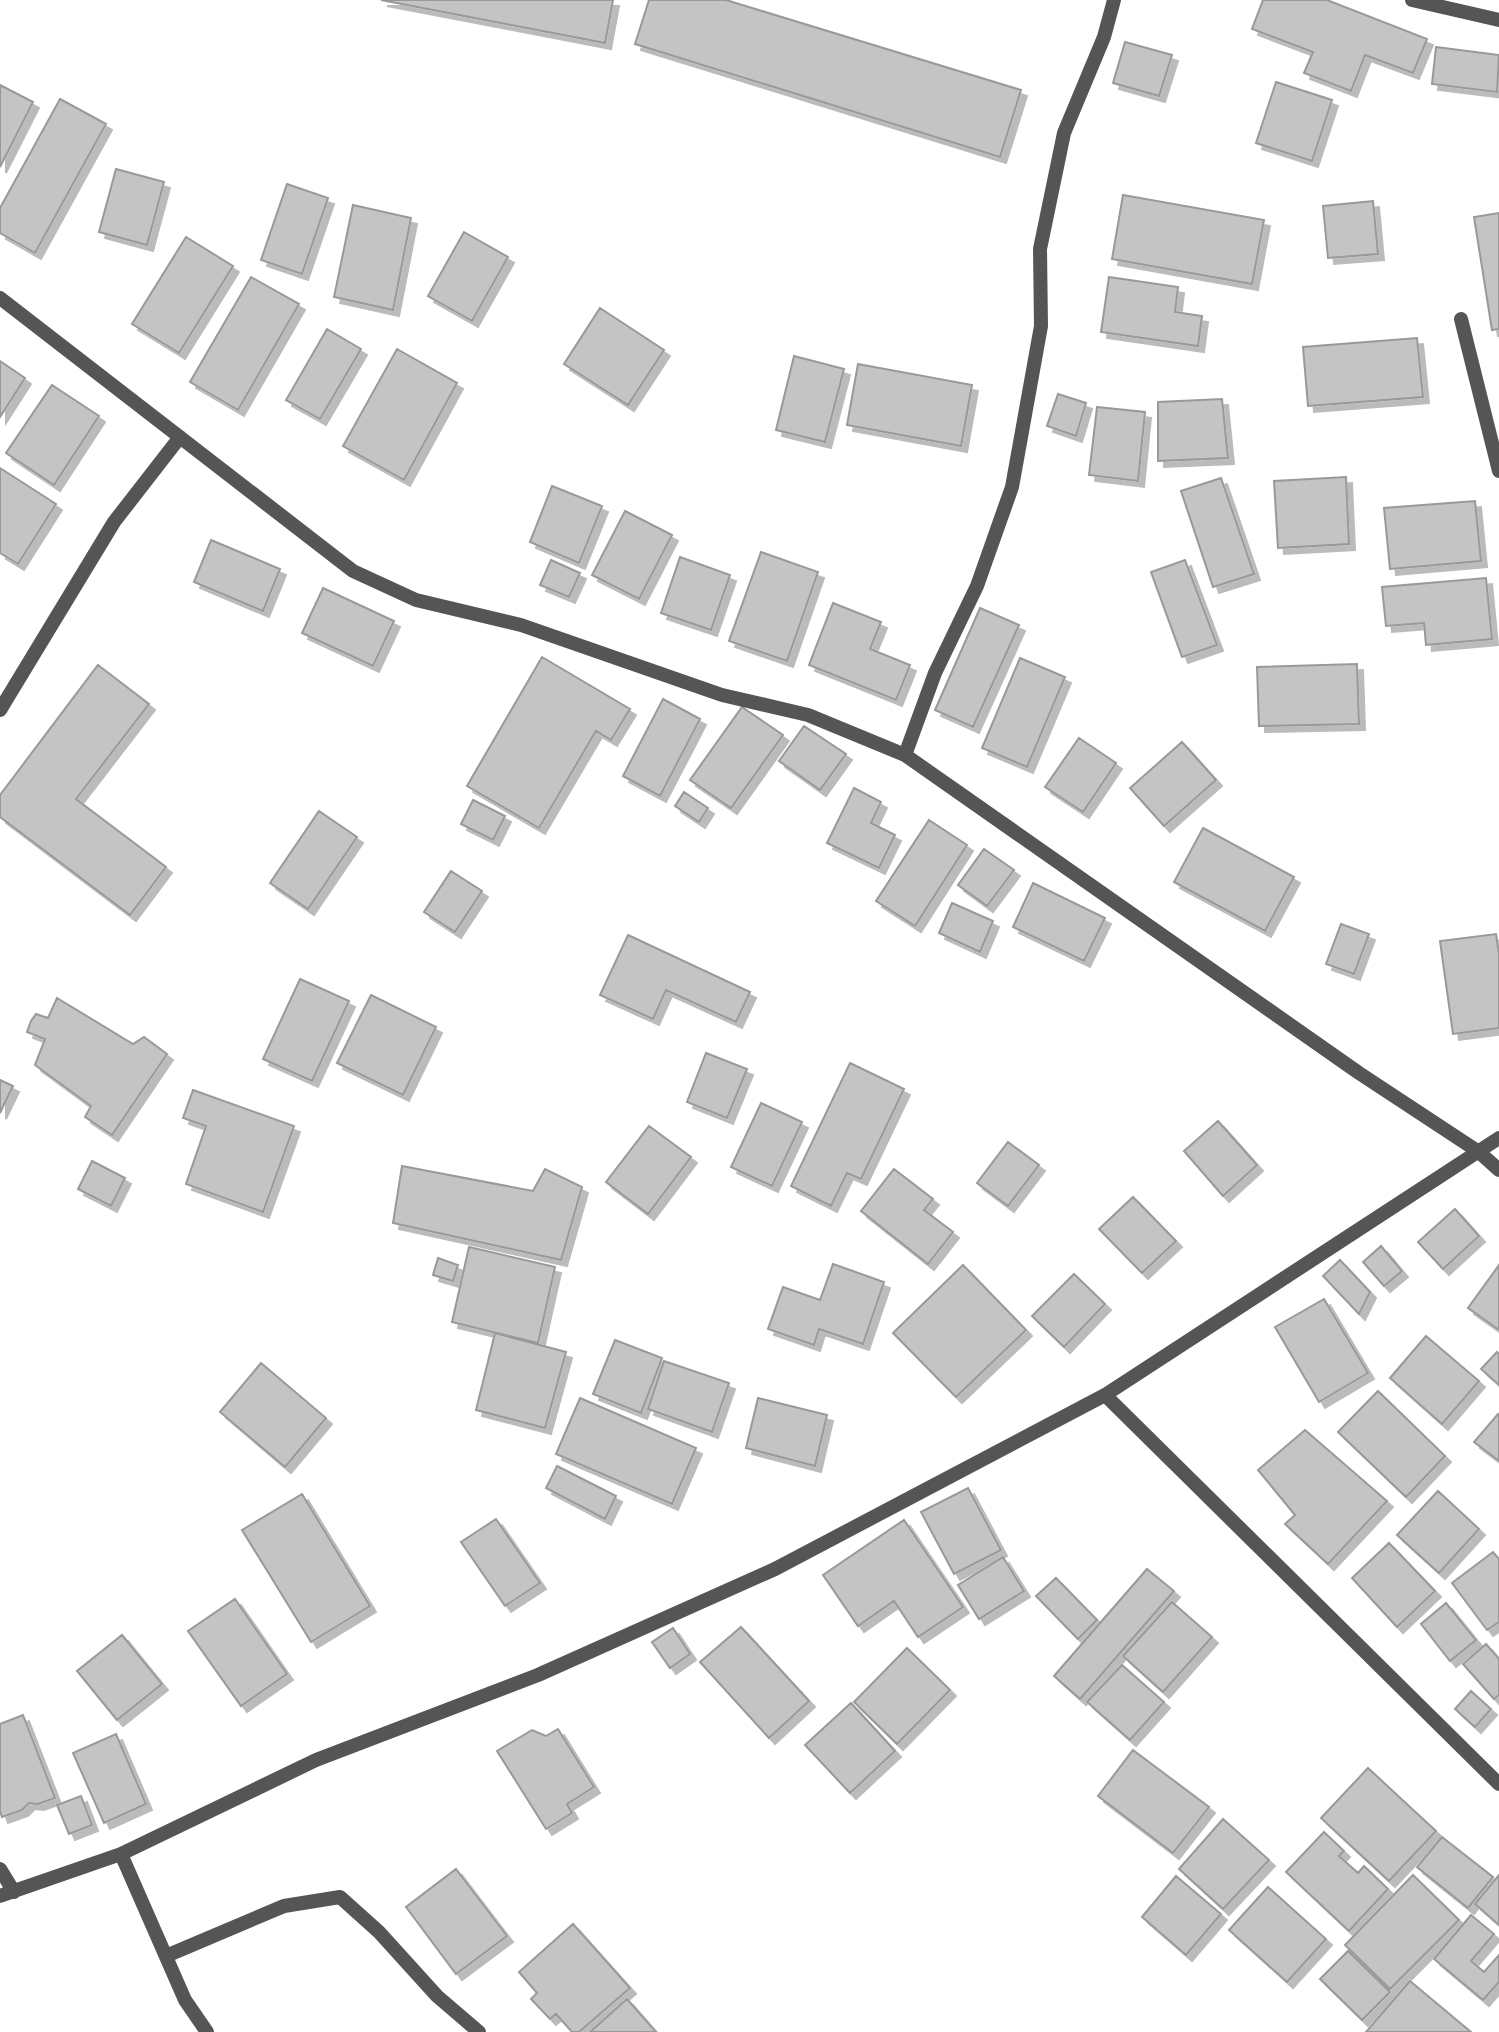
<svg xmlns="http://www.w3.org/2000/svg" width="1499" height="2032" viewBox="0 0 1499 2032" font-family="Quicksand,sans-serif">
<defs>
<filter id="shadow"><feDropShadow dx="6" dy="6" stdDeviation="0" flood-color="#0004"/></filter>
</defs>
<rect width="100%" height="100%" fill="#fff"/>
<!-- building -->
<path fill="#c4c4c4" stroke="#999" stroke-width="2" filter="url(#shadow)" d="M381 0H613L605 43Z
M649 0H726L1021 90 1000 157 635 44Z
M1263 0H1327L1427 39 1413 73 1365 55 1351 91 1304 73 1313 52 1252 29Z
M1125 42 1172 55 1159 96 1113 83Z
M1436 47 1499 55 1497 92 1432 84Z
M1276 82 1332 100 1312 161 1256 143Z
M0 85 33 102 0 167Z
M60 99 106 124 35 253 0 233V208Z
M116 169 164 182 147 245 99 232Z
M287 184 328 198 302 274 261 260Z
M1123 195 1264 220 1252 284 1112 259Z
M1373 201 1378 254 1328 258 1323 206Z
M353 205 411 218 393 310 334 297Z
M1499 213V329L1492 330 1474 217Z
M464 232 508 257 472 321 428 296Z
M186 237 233 266 179 353 132 324Z
M251 277 299 304 238 410 190 382Z
M1109 277 1178 287 1175 312 1202 316 1198 346 1101 332Z
M600 308 664 350 628 405 564 364Z
M327 329 361 349 320 419 286 400Z
M1417 338 1423 397 1308 406 1303 347Z
M397 349 457 383 404 480 343 446Z
M794 356 844 369 825 442 776 430Z
M0 361 25 378 0 417Z
M858 364 972 385 961 446 847 425Z
M52 385 99 416 54 485 6 453Z
M1058 394 1086 403 1076 436 1047 426Z
M1222 399 1228 458 1158 461V402Z
M1097 407 1145 412 1138 481 1089 475Z
M0 468 56 504 18 564 0 553Z
M1346 477 1349 544 1278 548 1274 481Z
M1221 478 1254 574 1213 587 1181 491Z
M552 486 602 506 579 563 530 542Z
M1475 501 1481 561 1390 569 1384 508Z
M625 511 672 535 639 599 592 575Z
M211 540 280 569 263 611 194 582Z
M761 552 818 572 787 661 729 641Z
M680 557 730 575 711 630 661 613Z
M551 560 580 573 569 597 540 585Z
M1185 560 1217 645 1182 657 1151 572Z
M1486 578 1492 639 1426 645 1424 623 1386 626 1382 587Z
M323 588 394 621 373 666 302 633Z
M833 603 881 622 870 649 910 665 896 700 809 665Z
M980 608 1019 625 973 727 935 710Z
M542 657 630 709 611 740 596 731 539 828 467 786Z
M1020 658 1065 677 1027 767 982 748Z
M1357 664 1359 724 1259 726 1257 667Z
M98 665 149 704 76 799 166 867 130 915 0 817V795Z
M663 699 700 719 660 796 623 776Z
M742 707 783 735 731 808 690 780Z
M804 726 846 754 820 790 779 761Z
M1079 738 1116 763 1083 812 1045 787Z
M1182 742 1216 780 1164 826 1130 788Z
M854 788 881 802 871 823 895 835 879 868 827 843Z
M684 792 708 808 699 822 675 806Z
M473 800 505 816 493 840 461 824Z
M319 811 357 837 308 909 270 883Z
M929 820 967 845 915 926 876 901Z
M1203 828 1294 877 1265 931 1174 882Z
M984 849 1014 870 987 906 958 885Z
M451 871 482 891 455 932 424 912Z
M1033 883 1105 918 1084 961 1013 927Z
M952 903 993 921 980 952 939 933Z
M1341 924 1369 934 1354 974 1326 964Z
M1496 934 1499 954V1028L1453 1034 1440 941Z
M628 935 750 992 736 1022 666 990 653 1019 600 995Z
M300 979 349 1001 312 1081 263 1059Z
M371 995 436 1027 403 1095 337 1063Z
M57 998 133 1044 144 1037 167 1054 112 1135 85 1117 91 1106 35 1065 45 1039 27 1032 31 1021 36 1014 48 1018Z
M706 1053 747 1069 727 1118 687 1102Z
M850 1063 904 1089 861 1179 847 1173 831 1206 791 1186Z
M0 1080 13 1086 0 1113Z
M193 1090 294 1126 263 1212 186 1184 206 1126 183 1118Z
M761 1103 802 1122 772 1186 731 1167Z
M1218 1121 1257 1165 1223 1196 1184 1151Z
M649 1126 691 1157 648 1214 606 1182Z
M1008 1142 1039 1165 1008 1206 977 1183Z
M92 1161 125 1178 111 1206 78 1189Z
M402 1166 533 1191 545 1169 582 1187 561 1260 393 1223Z
M894 1169 933 1199 924 1210 953 1232 928 1264 861 1211Z
M1133 1197 1176 1241 1142 1273 1099 1229Z
M1455 1209 1479 1236 1443 1269 1418 1242Z
M1381 1246 1402 1271 1384 1286 1363 1262Z
M469 1247 555 1267 538 1343 452 1322Z
M438 1258 458 1265 453 1281 433 1275Z
M1340 1260 1370 1292 1359 1314 1323 1276Z
M833 1264 884 1282 863 1344 819 1329 814 1345 768 1329 783 1287 820 1300Z
M963 1265 1026 1330 956 1397 893 1333Z
M1499 1265V1330L1468 1308Z
M1074 1274 1105 1304 1064 1347 1032 1316Z
M1324 1299 1368 1373 1319 1402 1275 1327Z
M495 1333 566 1352 545 1428 476 1410Z
M1426 1336 1479 1381 1442 1424 1390 1378Z
M615 1340 662 1358 641 1413 593 1394Z
M1497 1352 1499 1354V1385L1481 1369Z
M664 1361 729 1383 712 1432 648 1409Z
M261 1363 326 1418 285 1467 220 1412Z
M1378 1391 1445 1456 1406 1497 1338 1432Z
M580 1398 696 1448 672 1504 556 1454Z
M758 1398 827 1415 815 1466 746 1448Z
M1498 1414 1499 1415V1461L1474 1442Z
M1305 1430 1387 1501 1328 1564 1285 1524 1295 1515 1258 1470Z
M557 1466 616 1496 605 1519 546 1488Z
M968 1488 1001 1550 954 1574 921 1512Z
M1438 1491 1479 1529 1439 1573 1397 1535Z
M302 1494 370 1606 311 1642 242 1530Z
M496 1519 540 1583 505 1606 461 1542Z
M904 1520 963 1607 918 1637 894 1601 858 1626 823 1575Z
M1389 1543 1435 1591 1397 1627 1352 1578Z
M1493 1552 1499 1559V1622L1487 1630 1452 1583Z
M1003 1557 1024 1591 979 1619 958 1585Z
M1147 1569 1174 1591 1080 1699 1054 1676Z
M1056 1578 1097 1620 1078 1639 1036 1596Z
M235 1599 287 1674 241 1706 188 1631Z
M1172 1602 1212 1637 1163 1692 1123 1656Z
M1446 1603 1476 1640 1450 1661 1421 1624Z
M741 1627 809 1701 769 1738 700 1662Z
M673 1628 690 1654 670 1668 652 1642Z
M122 1635 162 1684 117 1720 77 1671Z
M1486 1644 1499 1659V1695L1494 1699 1463 1664Z
M907 1648 950 1690 897 1744 854 1702Z
M1122 1665 1164 1702 1130 1740 1087 1702Z
M1471 1691 1491 1709 1475 1727 1455 1709Z
M851 1703 895 1751 850 1793 805 1745Z
M23 1715 55 1798 38 1804 29 1803 22 1810 2 1817 0 1811V1724Z
M558 1729 594 1787 567 1804 572 1813 546 1829 497 1751 532 1730 546 1736Z
M116 1734 146 1804 104 1823 73 1753Z
M1133 1750 1209 1807 1173 1853 1098 1796Z
M1368 1768 1436 1831 1389 1881 1321 1818Z
M81 1796 92 1825 69 1834 57 1805Z
M1223 1819 1269 1860 1223 1909 1179 1869Z
M1324 1832 1344 1851 1339 1856 1358 1873 1364 1866 1388 1889 1349 1931 1286 1872Z
M1442 1837 1493 1877 1468 1908 1417 1867Z
M456 1869 507 1936 456 1974 406 1907Z
M1413 1875 1459 1920 1390 1989 1345 1945Z
M1499 1875V1925L1475 1904Z
M1176 1876 1221 1914 1186 1955 1142 1917Z
M1268 1887 1326 1939 1287 1982 1229 1930Z
M1471 1915 1494 1934 1471 1961 1484 1972 1499 1955V1982L1483 2000 1434 1959Z
M573 1924 630 1988 579 2032H572L556 2014 550 2019 531 1999 537 1993 519 1972Z
M1348 1951 1390 1992 1362 2020 1320 1979Z
M1410 1981 1471 2032H1366Z
M627 1999 656 2032H590Z"/>
<g fill="none" stroke-linecap="round" stroke-linejoin="round">
<!-- street -->
<path stroke="#555" stroke-width="14" d="M1412 0 1499 20
M0 298 353 571 416 600 521 625 722 695 808 715 905 755 1359 1073 1479 1152 1499 1170
M1461 319 1499 471
M0 710 114 522 180 437
M905 755 935 673 977 586 1012 487 1041 326 1040 249 1064 133 1104 37 1114 0
M1105 1395 1499 1784
M121 1854 185 2000 207 2032
M0 1869 14 1892
M0 1896 121 1854 316 1760 538 1675 775 1569 1105 1395 1499 1138
M166 1956 284 1906 340 1897 379 1932 437 1996 479 2032"/>
</g>
</svg>
